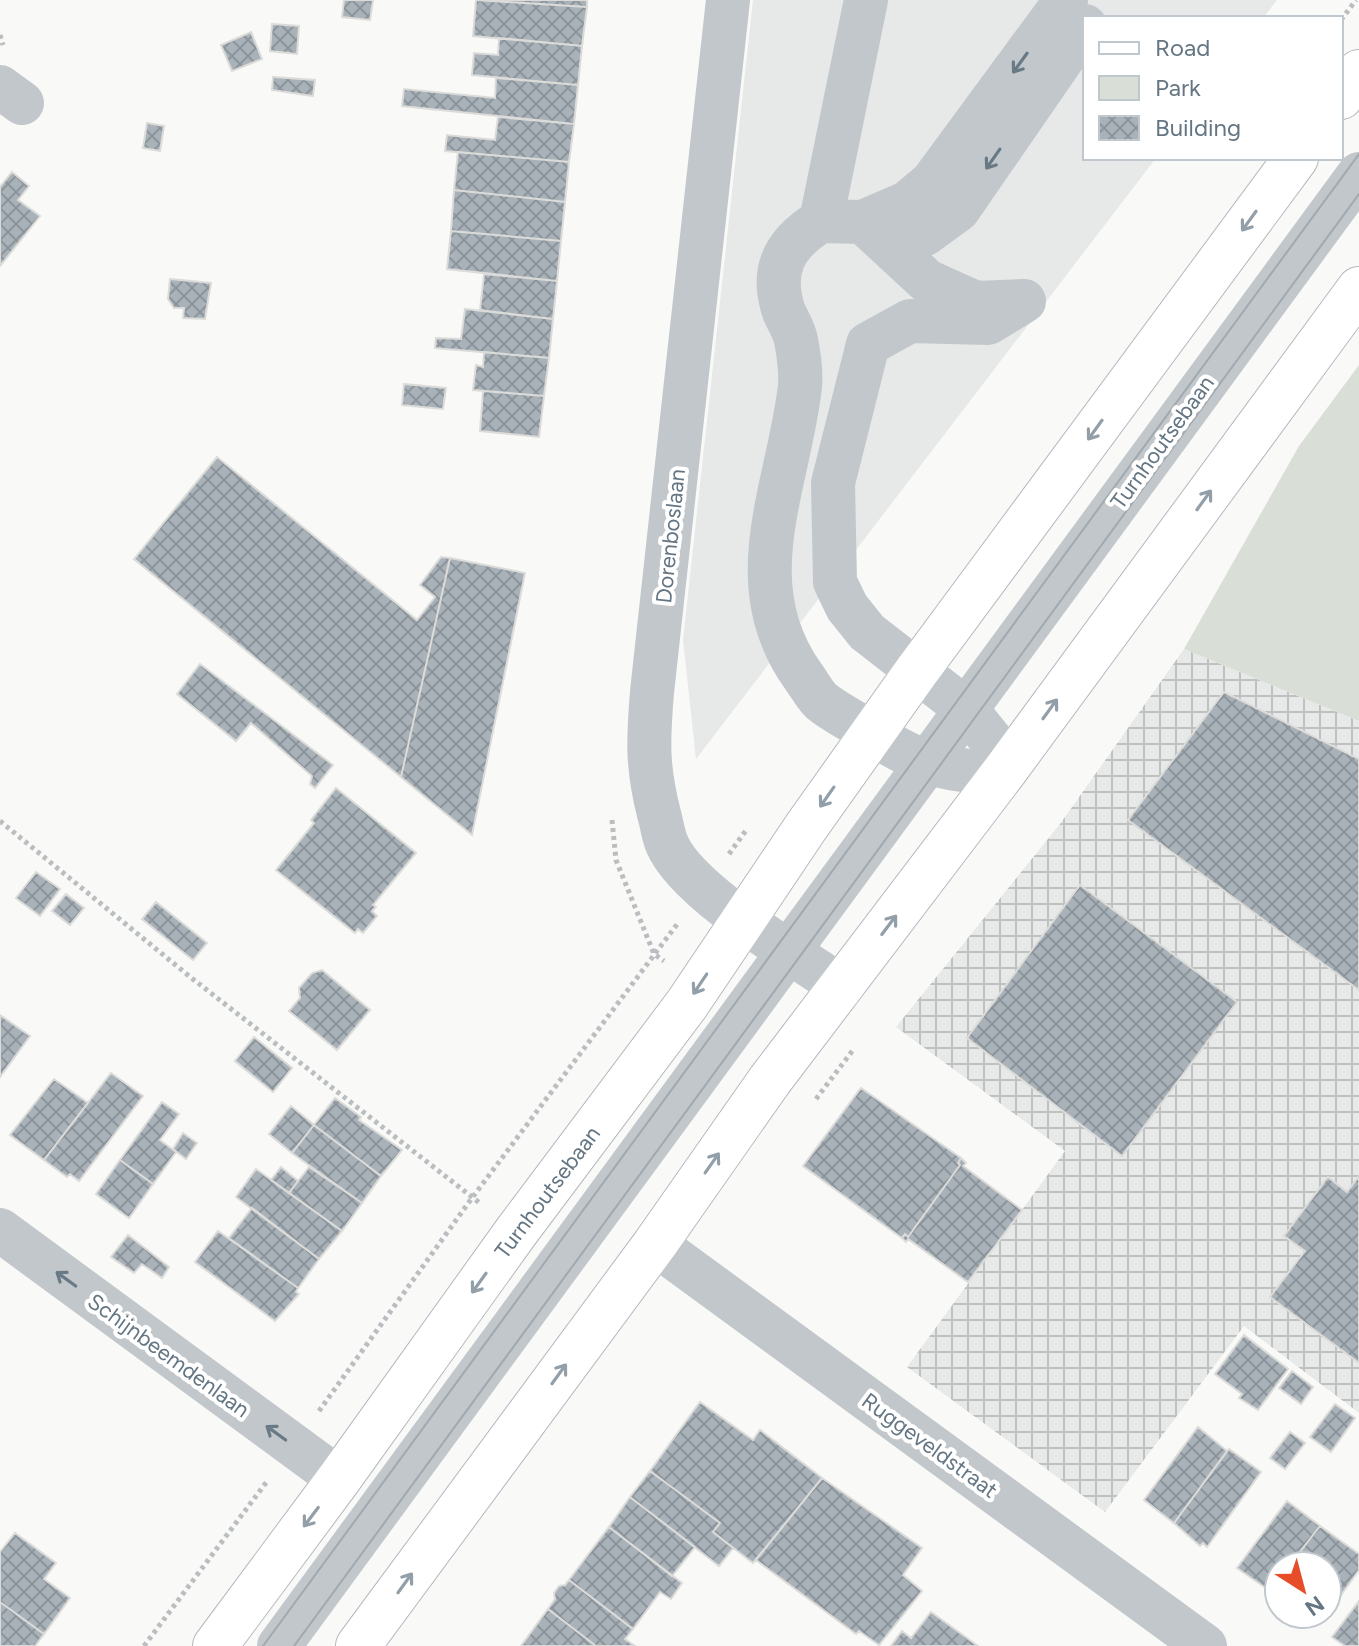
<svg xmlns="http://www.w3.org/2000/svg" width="1359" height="1646" viewBox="0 0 1359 1646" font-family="Figtree,sans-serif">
<defs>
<pattern id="industrial-grid" width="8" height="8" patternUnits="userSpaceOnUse" patternTransform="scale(2)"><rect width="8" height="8" fill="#e7e8e8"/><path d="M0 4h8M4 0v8" fill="none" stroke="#bfc1c1"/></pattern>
<pattern id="building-cross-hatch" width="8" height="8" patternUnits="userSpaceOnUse" patternTransform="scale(2)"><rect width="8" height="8" fill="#a9b2b9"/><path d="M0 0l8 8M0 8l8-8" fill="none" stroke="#8d959c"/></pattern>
</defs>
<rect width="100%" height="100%" fill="#f9f9f7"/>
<!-- built -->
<path fill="#e7e8e8" d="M753 0H1277L1263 18H1085V158H1156L696 759 683 640Z"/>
<!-- industrial -->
<path fill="url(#industrial-grid)" d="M1184 649 1359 721V1413L1244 1326 1105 1512 907 1367 1065 1151 896 1027 1060 824Z"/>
<!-- green -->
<path fill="#d9ded6" d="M1359 365V721L1184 649 1299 446Z"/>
<!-- building -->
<path fill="url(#building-cross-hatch)" stroke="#dbdbd9" stroke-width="2" d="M344 0H373L370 20 342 17Z
M476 0 587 7 582 46 473 36Z
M477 0H587V7Z
M272 24 299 26 297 54 270 51Z
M251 32 262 59 232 71 221 45Z
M499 38 582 46 578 85 472 75 474 53 498 55Z
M273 77 315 80 313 96 272 90Z
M496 78 578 85 574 124 402 106 404 89 495 98Z
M498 117 574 124 569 162 445 151 447 135 495 140Z
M147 123 164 126 160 151 143 148Z
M458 152 569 162 565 202 454 190Z
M12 172 29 186 18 200 40 216 0 266V187Z
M454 190 565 202 561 241 451 231Z
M451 231 561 241 557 281 447 269Z
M484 274 557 281 553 319 480 310Z
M170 279 211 283 205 319 183 318 184 308H174L168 299Z
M465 309 553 319 549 358 435 348 436 338 461 339Z
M484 352 549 358 544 396 473 390 476 365 483 367Z
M404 384 446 388 443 409 402 405Z
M483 391 544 396 539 437 480 431Z
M217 457 417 620 435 597 420 585 441 557 450 558 401 777 134 559Z
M450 558 525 573 472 835 401 777Z
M200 664 333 765 315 788 310 784 312 776 251 723 236 741 177 694Z
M1224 692 1359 759V990L1128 820Z
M336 788 416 853 373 905 376 907 372 911 377 916 363 933 358 929 355 933 276 870 314 823 311 820Z
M36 872 60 889 40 916 16 898Z
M1080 885 1237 1002 1122 1156 967 1038Z
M66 894 84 908 70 925 52 911Z
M156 902 207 943 193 960 142 919Z
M322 970 370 1010 337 1050 289 1011 300 998 299 988 312 973Z
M0 1015 30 1036 0 1077Z
M254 1037 292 1068 273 1092 235 1061Z
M111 1073 143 1096 79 1181 70 1174 67 1177 44 1160Z
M54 1079 88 1103 44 1160 10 1135Z
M861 1088 961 1158 958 1163 960 1165 908 1237 905 1234 902 1238 803 1166Z
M335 1098 361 1117 359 1120 402 1150 381 1176 314 1125Z
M162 1102 179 1114 160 1140 176 1152 153 1184 120 1160Z
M291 1106 314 1125 292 1153 269 1134Z
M314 1125 381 1176 362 1203 292 1153Z
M183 1133 197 1143 186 1159 173 1149Z
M961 1158 966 1163 963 1166 1022 1210 968 1282 908 1239 906 1242 902 1238 905 1234 908 1237 960 1165 958 1163Z
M120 1160 153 1184 129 1218 96 1194Z
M281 1167 298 1181 289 1193 271 1180Z
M309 1167 362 1203 342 1231 289 1193Z
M256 1169 342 1231 319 1259 236 1197Z
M1359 1176V1363L1270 1297 1305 1251 1284 1236 1328 1177 1347 1192Z
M252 1208 319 1259 298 1288 229 1238Z
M218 1231 298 1288 296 1292 299 1294 275 1321 195 1262Z
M128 1235 169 1267 162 1278 142 1264 134 1273 111 1257Z
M1244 1335 1288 1369 1258 1410 1239 1398 1242 1394 1215 1374Z
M1292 1371 1313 1387 1301 1404 1279 1388Z
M700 1402 753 1440 760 1430 822 1478 753 1563 713 1532 720 1523 650 1471Z
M1335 1404 1355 1418 1331 1452 1310 1437Z
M1198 1427 1227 1451 1174 1523 1144 1500Z
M1290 1432 1305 1443 1285 1469 1270 1458Z
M1229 1449 1261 1472 1207 1547 1203 1543 1200 1546 1174 1523Z
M650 1471 720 1523 713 1532 733 1548 719 1566 630 1497Z
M822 1478 922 1548 903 1575 922 1591 879 1645 859 1631 856 1634 756 1560Z
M630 1497 695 1547 672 1576 609 1527Z
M1287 1501 1320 1526 1289 1566H1279V1579L1270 1591 1237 1568Z
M1320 1526 1359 1554V1570L1336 1602 1327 1596V1566H1289Z
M609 1527 682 1583 671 1599 660 1592 633 1629 569 1580Z
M15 1533 56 1563 44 1579 70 1598 44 1634 0 1602V1552Z
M569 1580 633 1629 625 1639 635 1646H596L548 1609 555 1599 554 1593 559 1586 565 1585Z
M1359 1601V1646H1345L1332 1637Z
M0 1602 44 1634 35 1646H0Z
M548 1609 596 1646H521Z
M931 1612 978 1646H891L902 1631 911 1638Z"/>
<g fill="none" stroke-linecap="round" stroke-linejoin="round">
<!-- major casing -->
<g stroke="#b4b9be" stroke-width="46">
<path id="major" d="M1341 97 1359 72
M215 1646 339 1479 516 1232 687 1004 806 827 916 672 1296 158
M358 1646 655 1244 770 1080 1004 772 1359 289"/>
</g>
<!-- path -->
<path stroke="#babec1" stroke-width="5" stroke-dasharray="4 4" stroke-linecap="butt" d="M1341 20 1356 0
M0 35 3 45
M612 820 616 860 654 954 664 961
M0 821 189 976 481 1204
M729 854 747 829
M816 1099 853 1050
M319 1411 472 1198 678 923
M144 1646 268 1480"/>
<!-- minor -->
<path stroke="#c2c7cb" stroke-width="44" d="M728 0 652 692C648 741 647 767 659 814 662 824 663 835 667 844 687 892 797 956 842 987
M0 87 22 103
M821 221 863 222 927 281 976 303 1024 301 988 323 910 321 868 344 833 483 835 582 847 607 867 632 966 709 992 741 1004 772C943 773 913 761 862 727 849 719 833 711 821 701 814 694 809 684 803 676 738 586 786 491 799 394 802 379 799 355 796 340 794 330 788 321 784 312 770 271 784 243 821 221Z
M821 221 866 0
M863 222 907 203 932 182 1066 0
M891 247 925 234 958 210 1085 26
M0 1230 339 1479
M655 1244 1205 1646
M279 1646 1359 174"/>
<!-- major -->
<use href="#major" stroke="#fff" stroke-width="44"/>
<!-- tram -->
<path stroke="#a1a9af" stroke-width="2" d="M263 1646 1359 154
M294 1646 1359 194"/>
</g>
<!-- one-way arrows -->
<defs><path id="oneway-shaft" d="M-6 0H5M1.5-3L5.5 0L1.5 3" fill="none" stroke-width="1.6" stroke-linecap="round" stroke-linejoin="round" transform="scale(2)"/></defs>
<g stroke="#697a87">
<use href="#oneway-shaft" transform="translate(1020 63) rotate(126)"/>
<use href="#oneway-shaft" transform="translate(993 159) rotate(125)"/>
<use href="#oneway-shaft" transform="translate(66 1279) rotate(-144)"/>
<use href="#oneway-shaft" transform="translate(276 1433) rotate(-144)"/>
</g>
<g stroke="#929fa8">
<use href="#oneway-shaft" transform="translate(1249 221) rotate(126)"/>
<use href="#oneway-shaft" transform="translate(1095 430) rotate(126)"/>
<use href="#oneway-shaft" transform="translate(1204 500) rotate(-54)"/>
<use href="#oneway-shaft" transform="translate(1050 709) rotate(-54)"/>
<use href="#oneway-shaft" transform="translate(827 797) rotate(125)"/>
<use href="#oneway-shaft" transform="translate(889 925) rotate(-53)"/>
<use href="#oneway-shaft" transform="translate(700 984) rotate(124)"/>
<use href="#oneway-shaft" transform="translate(712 1163) rotate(-55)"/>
<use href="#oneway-shaft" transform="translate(479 1283) rotate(126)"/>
<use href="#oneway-shaft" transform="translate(559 1374) rotate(-54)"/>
<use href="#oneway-shaft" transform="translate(311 1517) rotate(127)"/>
<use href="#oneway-shaft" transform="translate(405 1583) rotate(-54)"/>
</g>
<g text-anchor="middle" stroke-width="8" stroke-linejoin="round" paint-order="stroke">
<!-- street labels -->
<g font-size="22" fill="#647683" stroke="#fff">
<text transform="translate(1162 442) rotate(-54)" y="8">Turnhoutsebaan</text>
<text transform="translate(670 536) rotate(-84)" y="8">Dorenboslaan</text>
<text transform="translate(547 1192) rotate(-53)" y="8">Turnhoutsebaan</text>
<text transform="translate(169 1355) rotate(36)" y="8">Schijnbeemdenlaan</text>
<text transform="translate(930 1445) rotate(36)" y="8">Ruggeveldstraat</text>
</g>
</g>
<!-- legend -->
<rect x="1083" y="16" width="260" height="144" fill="#ffffff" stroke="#c1c8cd" stroke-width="2"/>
<rect x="1099" y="42" width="40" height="12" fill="#ffffff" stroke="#c1c8cd" stroke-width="2"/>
<text x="1155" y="56" font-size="24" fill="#647683">Road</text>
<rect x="1099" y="76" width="40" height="24" fill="#d9ded6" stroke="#c1c8cd" stroke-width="2"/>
<text x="1155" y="96" font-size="24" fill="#647683">Park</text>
<rect x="1099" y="116" width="40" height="24" fill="url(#building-cross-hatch)" stroke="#c1c8cd" stroke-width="2"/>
<text x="1155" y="136" font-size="24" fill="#647683">Building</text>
<!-- north arrow -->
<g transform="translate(1303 1590) rotate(144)"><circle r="38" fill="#ffffff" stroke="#c1c8cd" stroke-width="2"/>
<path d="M0-6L14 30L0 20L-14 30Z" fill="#e74d29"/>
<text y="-12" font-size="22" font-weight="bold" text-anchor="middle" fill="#647683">N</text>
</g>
</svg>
